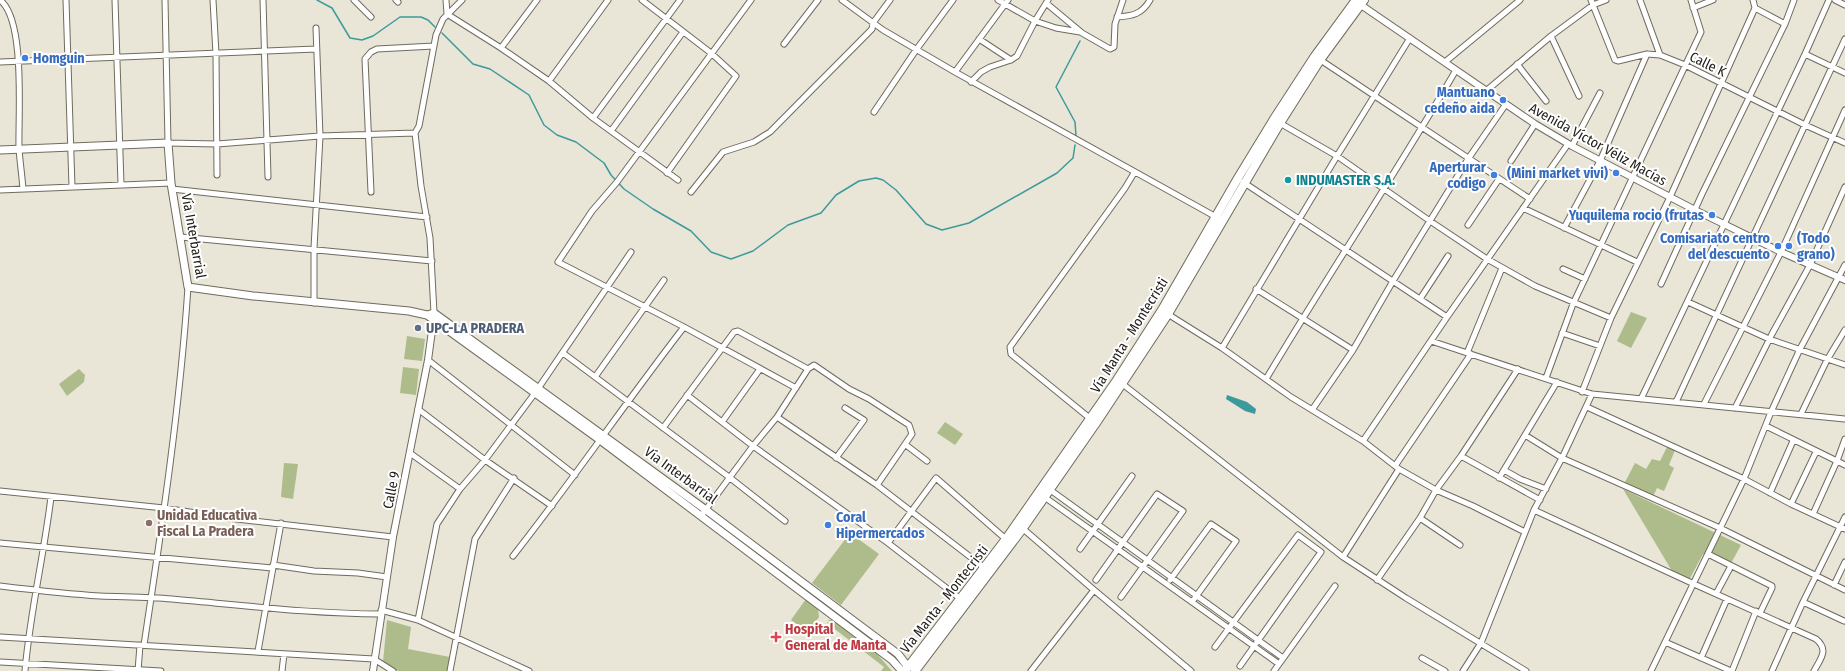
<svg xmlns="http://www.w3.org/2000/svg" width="1845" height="671" viewBox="0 0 1845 671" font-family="'Fira Sans Condensed',sans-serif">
<rect width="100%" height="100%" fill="#e9e5d7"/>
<!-- green -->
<path fill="#adbc8a" d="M1631 312 1647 318 1631 348 1617 341Z
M407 336 425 339 422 361 404 359Z
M403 367 419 369 416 395 400 393Z
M79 369 85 375 84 382 67 396 59 384Z
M945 422 963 434 955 445 937 433Z
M1667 447 1675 450 1669 465 1674 468 1664 491 1657 488 1651 501 1623 486 1635 463 1646 469 1652 459 1660 461Z
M284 463 298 464 293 499 281 497Z
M1623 489 1741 545 1729 567 1703 554 1688 582 1675 576Z
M850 533 879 554 841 605 812 583Z
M806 599 818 609 819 617 808 632 791 620Z
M387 620 411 627 408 649 450 657 447 671H398L383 662Z
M828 620H832L878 655 892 671H881L884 667 827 623 829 621Z"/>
<!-- water -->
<path fill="#3d9a9c" d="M1227 395 1247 402 1256 409 1255 414 1245 411 1226 399Z"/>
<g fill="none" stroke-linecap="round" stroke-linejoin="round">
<!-- stream -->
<path stroke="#3d9a9c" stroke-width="1.5" d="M317 0 332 8 350 38 362 40 373 36 400 17H421L428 20 435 27
M442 33 473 64 490 69 529 95 544 125 557 135 576 142 604 163 611 175 624 189 653 209 691 231 711 252 731 259 753 251 788 225 821 213 836 195 859 181 876 178 883 180 896 190 926 224 942 230 969 223 1057 173 1073 158 1075 145
M1076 136 1075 122 1056 87 1080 41"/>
<!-- minor casing -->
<g stroke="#6f6b5e" stroke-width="7">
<path id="minor" d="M0 0C26 20 18 117 19 149 20 162 22 176 23 189
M66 0 72 187
M115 0 121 184
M165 0 168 143 217 144 320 136 415 133
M213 0 216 54 217 175
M263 0 268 177
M354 0 371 17
M396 0 398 2
M446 0 447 14
M642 0 711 53 736 76 667 173
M751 0 617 182 592 211 558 262 684 327 796 388
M842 0 883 30 955 72 1218 218
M998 0 1035 21 1056 28 1080 32
M1591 0 1615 60 1618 61 1647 54 1660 55 1685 65 1805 125 1845 143
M1640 0 1660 55
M1753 0 1755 8 1785 24
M1835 0 1845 5
M1046 3 1082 33 1110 49 1114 47 1115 24 1123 0
M1693 8 1713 0
M447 14 501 48 549 81 593 118 678 180
M1117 17C1133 16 1142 14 1150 0
M1551 36 1579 96
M979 39 1011 60
M784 44 818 0
M501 48 537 0
M1805 54 1845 73
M1319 59 1530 199
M0 62 316 49
M1445 62 1520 0
M1517 64 1546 101
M955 72 1008 0
M549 81 608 0
M971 82 981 72 990 67 1011 60 1017 56 1035 21 1048 0
M1486 91 1551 36 1593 5 1606 0
M874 112 916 50 953 0
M593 118 680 0
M1278 122 1337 156 1430 221 1487 259 1535 286 1611 318
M611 131 683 32
M1572 146 1600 93
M1511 161 1535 124
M1243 182 1447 317
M172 189 427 217
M0 190 171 183
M371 192 365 59 371 52 377 49 434 46
M691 192 723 152 754 142 770 132 872 29 873 23 890 0
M1523 208 1637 262
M1468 225 1499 179
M1564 228 1600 161 1647 54
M181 237 432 261
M1563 269 1585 279
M1661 284 1702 194 1785 24 1794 0
M1256 289 1353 350
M1420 299 1448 256
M1688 302 1769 339 1845 365
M314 303V248L320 136 316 28
M434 313 430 238 421 186 415 133 419 126 436 35 443 19 462 0
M1166 313 1222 348 1291 397 1363 441 1399 469 1436 490 1473 506 1525 532
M1562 333 1600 346
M1431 341 1592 394 1845 419
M1222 348 1337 156 1410 38
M563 353 729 477 785 521
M1467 353 1502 268
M428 360 575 475
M595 377 664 280
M1546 378 1573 304 1701 32 1691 0
M1266 379C1328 275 1395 175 1456 70
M1120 382 1343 557 1406 598 1526 671
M1582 392 1611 318 1670 197 1755 8
M687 395 753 446 888 543 962 600
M1641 399 1805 54 1829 0
M1676 402 1845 39
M1704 404 1781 252 1845 110
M1587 407 1744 479 1791 504 1845 529
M1735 408 1772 334 1810 265 1845 187
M418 409 485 460 552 506
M1312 410 1353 350 1393 281 1468 159 1506 104
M1801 414 1827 360 1845 330
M777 417 808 369 814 365 849 389 869 399 909 425 912 434 877 485
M1092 420 1011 354 1010 347 1125 188 1134 173
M722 422 760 369
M1766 426 1845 465
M663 428 734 332 738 331 808 369
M1525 435 1562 458 1720 528 1845 590
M1363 441 1447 317 1568 144
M906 445 927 461
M410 453 460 489
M1461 456 1540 500
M836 458 864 420 845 408
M1395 466 1471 354
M1504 470 1520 479 1546 489
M1499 478 1557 382
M1049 489 1283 658
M0 491 164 508 228 518 393 537
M1770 493 1793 441
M1043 496 1279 664
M1791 504 1816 452
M1534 510 1694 584 1816 639C1829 650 1821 658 1814 671
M1813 514 1837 461 1845 439
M701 516 753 446 777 417 877 485 986 569
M1420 518 1460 545
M1021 527 1094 590 1191 671
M0 543 272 568
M888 543 936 478 1008 541
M1080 549 1132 476
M1708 554 1772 586V588L1760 613
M513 556C572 481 626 402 684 327
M1343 557 1399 469
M273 565 314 571 358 573 387 577
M1096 580 1157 494 1183 511 1121 597
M1170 580 1211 524 1236 541 1192 602
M1377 580 1420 518 1436 490 1461 456 1518 369
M1834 585 1845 562
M0 586C33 590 66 594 100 596 124 597 148 597 172 599 242 605 311 614 381 614
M1716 594 1731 566
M1803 602 1844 621
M381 610 418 620 529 671
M418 620 437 524 460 489 485 460 535 393 631 252
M0 637 374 659 393 671
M1665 642 1731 671
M144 645C162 526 180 407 188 287
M1215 647 1298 535 1321 552 1240 666
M258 651 281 523
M1422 658 1445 671
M1701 658 1727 599
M0 662 161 671
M25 671C30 612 44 555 51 497
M138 671 140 645
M282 671 284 654
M450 671 475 539 514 478
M1031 671 1094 590
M1274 671 1335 586
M1463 671 1481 643 1534 510 1562 458 1592 394
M1651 671 1744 479 1771 412 1800 349 1845 265
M1732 671 1756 611
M1772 671 1803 602 1845 517"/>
</g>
<!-- tertiary casing -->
<g stroke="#6f6b5e" stroke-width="8">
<path id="tertiary" d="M1358 3 1535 124 1572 146 1695 210 1781 252 1845 280
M373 671 393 537 428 360 434 316"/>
</g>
<!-- secondary casing -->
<g stroke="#6f6b5e" stroke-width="9">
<path id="secondary" d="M0 150 168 143 171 183 188 287 253 296 409 311 427 315 600 440 892 660 902 671
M427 315 434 313 706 510 898 654 908 667"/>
</g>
<!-- primary casing -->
<g stroke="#6f6b5e" stroke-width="10">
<path id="primary" d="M905 671 1006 539 1117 380 1162 310 1238 178 1274 119 1315 56 1356 0
M915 671 1023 528 1096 423 1168 314 1280 123 1320 60 1364 0"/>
</g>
<!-- minor -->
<use href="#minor" stroke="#fff" stroke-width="5"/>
<!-- tertiary -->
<use href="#tertiary" stroke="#fff" stroke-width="6"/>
<!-- secondary -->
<use href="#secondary" stroke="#fff" stroke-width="7"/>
<!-- primary -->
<use href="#primary" stroke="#fff" stroke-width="8"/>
</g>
<!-- markers -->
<g fill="#3f7fe0" stroke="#fff" stroke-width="1.5">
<circle cx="25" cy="58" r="4"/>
<circle cx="1503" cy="100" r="4"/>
<circle cx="1616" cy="173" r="4"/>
<circle cx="1494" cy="175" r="4"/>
<circle cx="1712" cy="215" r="4"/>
<circle cx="1778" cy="246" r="4"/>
<circle cx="1789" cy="246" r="4"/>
<circle cx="828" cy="525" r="4"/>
</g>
<circle fill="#0f9aa8" stroke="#fff" stroke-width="1.5" cx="1288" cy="180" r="4"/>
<circle fill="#5c6f8a" stroke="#fff" stroke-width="1.5" cx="418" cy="328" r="4"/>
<circle fill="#8d6e63" stroke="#fff" stroke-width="1.5" cx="149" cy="523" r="4"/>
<path fill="#e0444e" stroke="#fff" stroke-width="1.5" d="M774 631h4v4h4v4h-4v4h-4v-4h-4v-4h4z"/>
<g text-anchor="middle" stroke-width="4" stroke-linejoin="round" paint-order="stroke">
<!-- shop labels -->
<g font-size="14" font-weight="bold" fill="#366cbe" stroke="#fff" text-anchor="end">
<text x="33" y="63" text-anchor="start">Homguin</text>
<text x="1495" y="97">Mantuano<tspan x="1495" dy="16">cedeño aida</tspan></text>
<text x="1486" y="172">Aperturar<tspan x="1486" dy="16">codigo</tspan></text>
<text x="1608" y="178">(Mini market vivi)</text>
<text x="1704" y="220">Yuquilema rocio (frutas</text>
<text x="1770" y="243">Comisariato centro<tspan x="1770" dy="16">del descuento</tspan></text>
<text x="1797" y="243" text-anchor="start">(Todo<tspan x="1797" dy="16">grano)</tspan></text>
<text x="836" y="522" text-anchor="start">Coral<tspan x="836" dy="16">Hipermercados</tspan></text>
</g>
<!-- street labels -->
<g font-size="14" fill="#23211c" stroke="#fff">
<text transform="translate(1708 64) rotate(26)" y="5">Calle K</text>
<text transform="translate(1598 144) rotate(29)" y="5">Avenida Víctor Véliz Macías</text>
<text transform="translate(194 236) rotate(80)" y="5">Vía Interbarrial</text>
<text transform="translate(1129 335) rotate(-58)" y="5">Vía Manta - Montecristi</text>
<text transform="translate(681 475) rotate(36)" y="5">Vía Interbarrial</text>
<text transform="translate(391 490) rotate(-79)" y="5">Calle 9</text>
<text transform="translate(944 599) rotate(-52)" y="5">Vía Manta - Montecristi</text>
</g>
<!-- culture labels -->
<g font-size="14" font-weight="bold" fill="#0d838f" stroke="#fff" text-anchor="start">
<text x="1296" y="185">INDUMASTER S.A.</text>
</g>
<!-- service labels -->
<g font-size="14" font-weight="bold" fill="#4e5e75" stroke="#fff" text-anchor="start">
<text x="426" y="333">UPC-LA PRADERA</text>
</g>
<!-- education labels -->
<g font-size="14" font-weight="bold" fill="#785e54" stroke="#fff" text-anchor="start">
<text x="157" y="520">Unidad Educativa<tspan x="157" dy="16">Fiscal La Pradera</tspan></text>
</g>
<!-- health labels -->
<g font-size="14" font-weight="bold" fill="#be3a42" stroke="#fff" text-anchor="start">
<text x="785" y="634">Hospital<tspan x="785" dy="16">General de Manta</tspan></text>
</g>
</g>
</svg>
